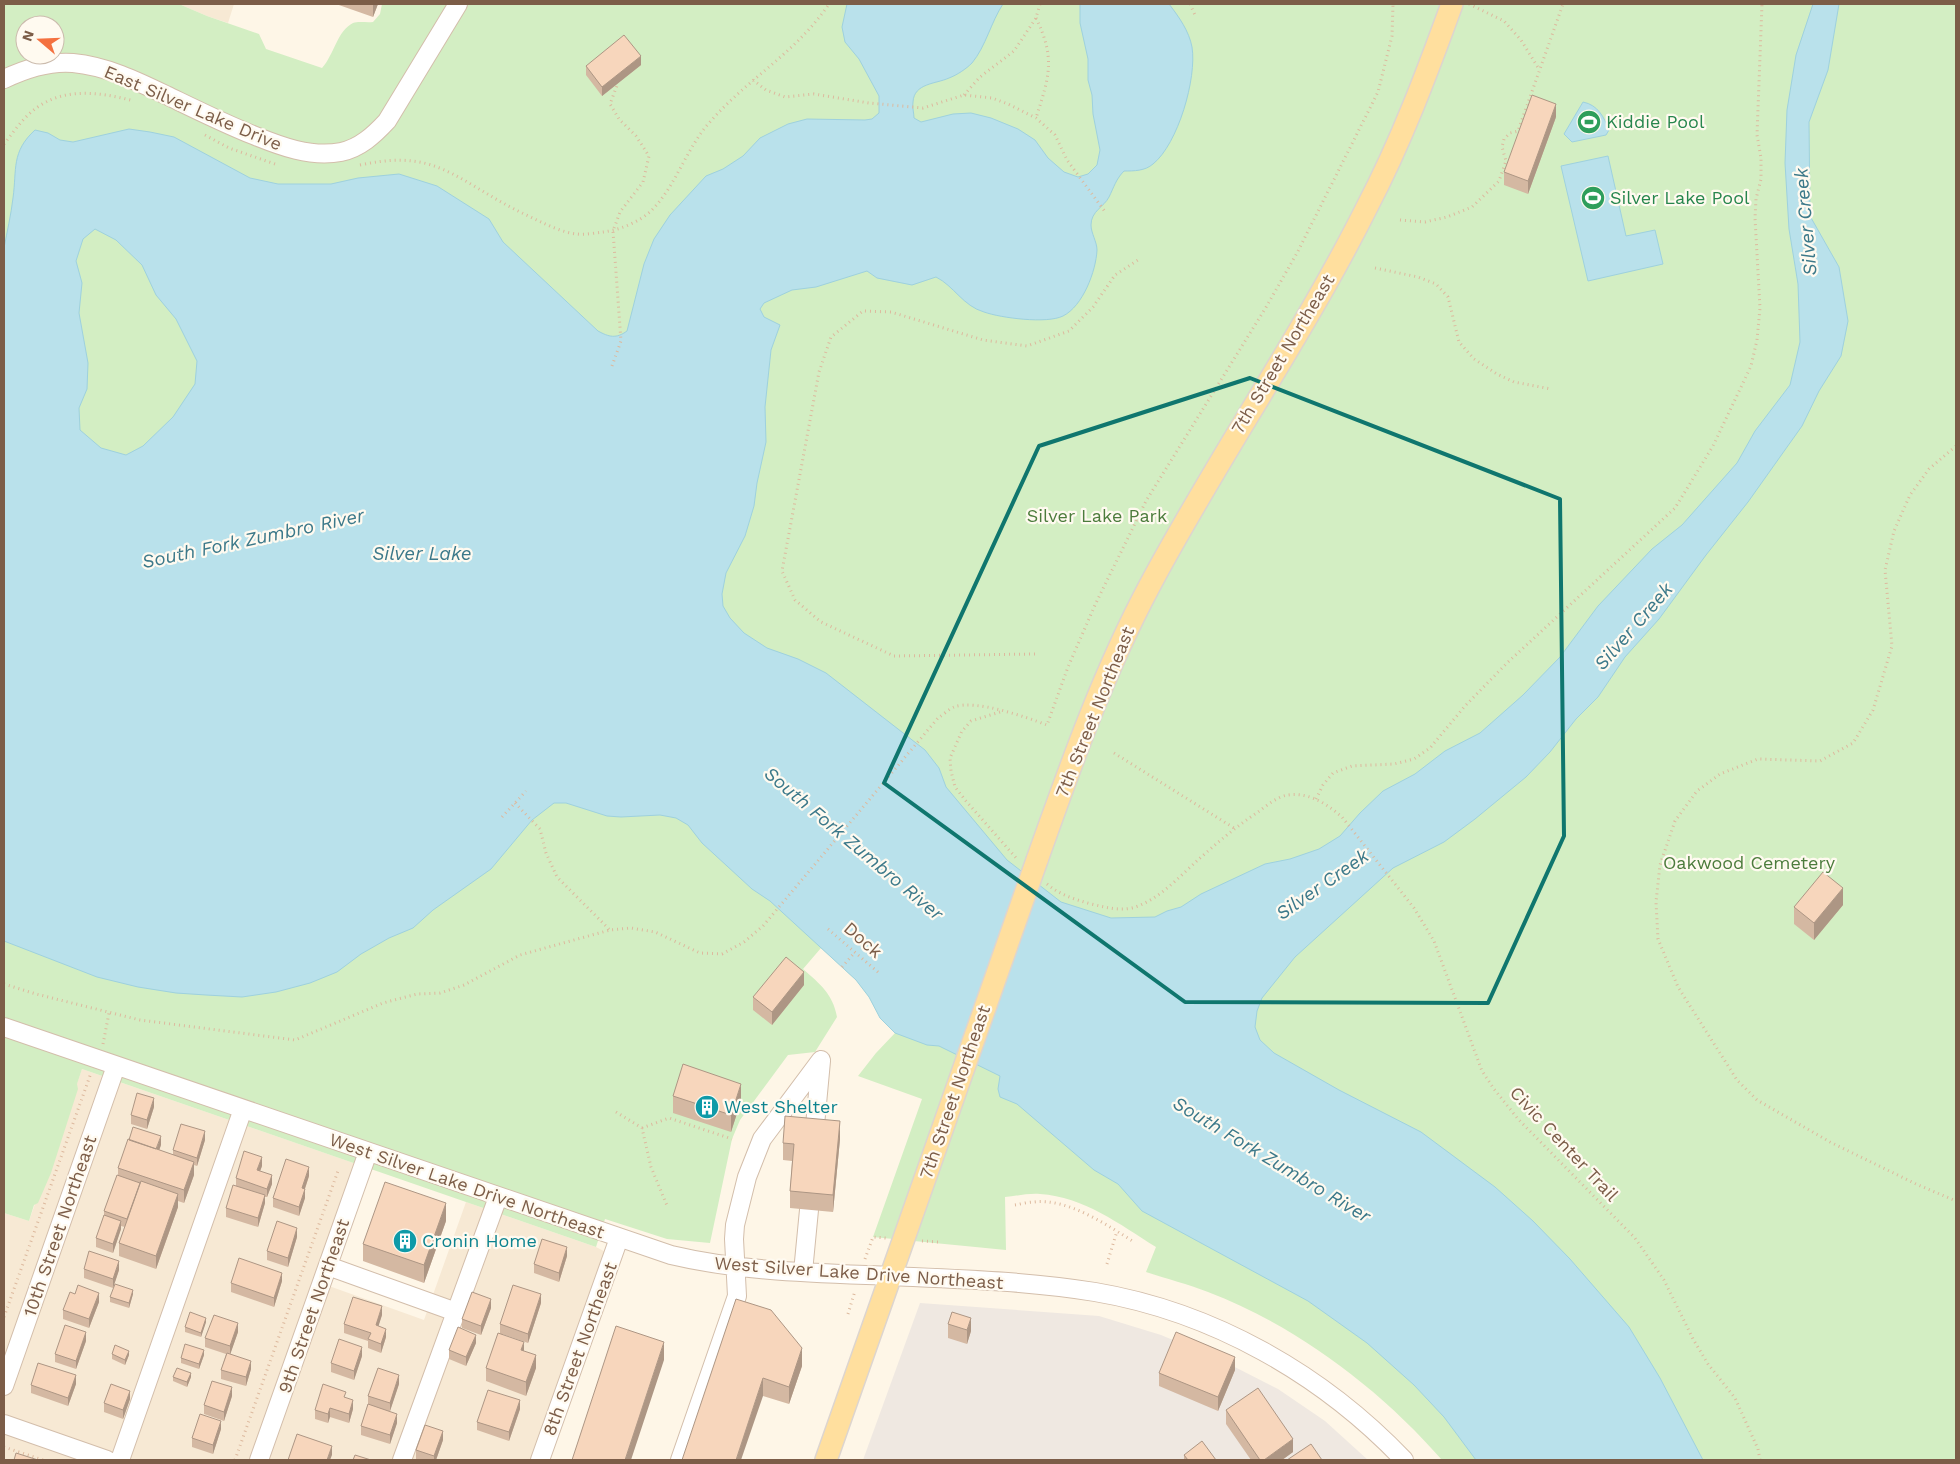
<svg xmlns="http://www.w3.org/2000/svg" width="1960" height="1464" viewBox="0 0 1960 1464" font-family="'Work Sans',sans-serif">
<rect width="100%" height="100%" fill="#fef6e7"/>
<!-- residential -->
<path fill="#f7e9d4" d="M179 4H234L228 23 207 16Z
M82 1069 371 1169 329 1286 424 1320 466 1202 596 1247 619 1259 547 1460H4V1213L29 1221Z"/>
<!-- industrial -->
<path fill="#efe8e1" d="M920 1303 1099 1316 1161 1335 1223 1361 1278 1389 1325 1421 1368 1460H863Z"/>
<!-- green -->
<path fill="#d3eec3" fill-rule="evenodd" d="M4 4H179L207 16 259 34 266 49 322 68C334 55 337 31 353 23 359 21 367 23 373 22L380 14 382 4H1956V1460H1442C1380 1389 1297 1326 1208 1292 1188 1284 1167 1279 1146 1272L1156 1247C1119 1224 1084 1197 1040 1194 1029 1193 1016 1196 1005 1197L1006 1250 873 1237 922 1099 858 1076 876 1053 895 1033 880 1018 869 997 856 980 821 948 803 969C820 984 833 994 837 1017L815 1052 788 1055 740 1120 732 1139 710 1243 667 1239 605 1219 596 1247 82 1069 77 1084 78 1089 51 1173 38 1203 34 1205 29 1221 4 1213ZM25 25H55V55H25Z"/>
<!-- water -->
<path fill="#b9e1eb" stroke="#9ed1de" fill-rule="evenodd" d="M847 4H1003C991 22 986 46 972 63 966 69 957 75 949 78 936 84 914 83 913 102 912 107 914 113 914 118L921 122 953 114 971 113 991 118 1018 129 1035 140 1048 158 1064 172 1078 177 1088 174 1097 165 1100 150 1093 114 1092 95 1088 80V59L1080 23V4H1169C1179 17 1189 31 1192 47 1197 78 1178 144 1153 164 1145 171 1134 171 1124 171 1116 179 1114 187 1109 197 1104 207 1091 211 1091 225 1091 233 1097 242 1097 250 1096 271 1083 306 1063 316 1047 324 1001 318 984 312 963 306 954 286 936 277L912 285 877 278 867 271 816 287 792 290 764 303 760 309 764 317 780 325 771 350 765 407 766 442 757 483 754 506 745 536 726 573 722 594 723 606 730 618 744 633 767 648 798 659 826 673 925 750 939 768 946 787 1007 860 1061 902 1111 918 1155 917 1167 911 1181 907 1201 894 1265 864 1290 859 1319 849 1340 836 1360 813 1383 791 1415 774 1445 751 1480 733 1523 695 1560 657 1598 606 1652 549 1682 525 1737 463 1755 431 1790 385 1800 342 1798 284 1789 229 1785 163 1787 110 1796 55 1813 4H1839L1828 70 1809 122 1810 216 1839 267 1848 321 1841 356 1819 391 1802 426 1748 502 1706 555 1659 619 1625 657 1598 697 1576 719 1550 752 1526 777 1475 819 1444 842 1393 868 1295 957 1262 998 1257 1011 1255 1027 1260 1040 1274 1053 1339 1090 1421 1132 1495 1187 1533 1221 1570 1259 1629 1327 1660 1378 1703 1460H1476L1444 1417 1414 1385 1367 1343 1308 1301 1142 1211 1118 1184 1094 1170 1017 1104 1000 1097 998 1089 1000 1076 939 1046 927 1045 895 1033 880 1018 869 997 856 980 770 901 752 889 702 843 688 825 676 818 660 815 621 817 607 816 566 803H554L532 820 491 869 433 910 413 928 389 938 361 954 337 972 310 983 276 992 242 997 206 995 176 993 138 987 97 977 4 941V248C7 232 11 215 13 198 17 169 11 152 35 130L48 133 60 140 73 142 129 129 150 132 174 137 250 178 278 184H331L358 178 399 174 437 186 489 219 503 242 598 331C609 337 616 339 627 331L644 264 654 239 670 215 706 176 723 169 743 156 760 138 788 124 807 119 865 120 872 119 879 113V96L859 59 845 42 842 27ZM95 229 116 240 142 265 156 295 176 319 197 361 195 384 173 417 143 446 126 455 101 448 80 430 79 408 87 389 88 363 79 313 82 283 76 261 83 239Z
M1583 102C1598 105 1604 117 1609 130L1606 135 1572 142 1564 134Z
M1608 156 1626 236 1655 230 1663 264 1588 281 1561 166Z"/>
<g fill="none" stroke-linecap="round" stroke-linejoin="round">
<!-- minor casing -->
<g stroke="#d3beab" stroke-width="20">
<path id="minor" d="M4 79C25 69 49 61 73 63 106 66 137 81 166 95 195 109 223 123 253 135 280 146 311 158 341 152 360 148 374 135 387 121L458 4
M4 1027 671 1255C743 1272 817 1273 891 1276 958 1279 1028 1281 1095 1292 1213 1312 1322 1374 1404 1460
M814 1136 821 1061
M328 1266 456 1312
M803 1272 809 1210
M4 1386 116 1066
M4 1424 107 1460
M120 1460 243 1109
M259 1460 368 1152
M402 1460 498 1197
M540 1460 619 1238
M680 1460 737 1296 734 1239 735 1225 747 1177 762 1139 821 1060"/>
</g>
<!-- major casing -->
<g stroke="#ddd5cf" stroke-width="24">
<path id="major" d="M1037 860C1070 767 1103 673 1150 585 1218 457 1302 337 1367 207 1401 142 1427 73 1452 4
M826 1460 986 1005"/>
</g>
<!-- path -->
<path stroke="#ddb99e" stroke-width="3" stroke-dasharray="1 4" stroke-linecap="butt" d="M1190 4 1195 15
M1469 4 1504 21 1521 40 1539 69
M1036 18C1056 59 1049 77 1036 118
M753 80 766 90 785 97 814 94 869 103 923 108 964 95 992 98 1008 104 1036 118 1055 135 1067 160 1106 213
M964 95 980 77 1014 51 1036 18 1040 4
M205 135 229 148 275 164
M4 144C11 135 18 125 26 117 56 86 96 91 134 101
M360 165C389 159 414 157 442 169 459 176 475 187 491 196 507 206 524 214 541 222 552 227 565 233 577 234 585 235 595 233 603 232 620 230 639 222 651 211 676 186 686 149 709 123 748 78 795 54 829 4
M1400 220 1425 222 1447 217 1472 207 1499 181 1506 161 1502 147 1504 139 1510 133 1518 131 1563 4
M1375 268 1418 277 1436 284 1448 297 1459 342 1474 359 1497 374 1514 382 1551 389
M612 366 621 341 613 231 620 212 643 182 649 156 636 136 619 119 610 104 618 83
M1956 446 1929 469 1910 495 1894 531 1885 570 1892 646 1873 710 1853 743 1820 761 1758 759 1720 774 1697 791 1675 821 1660 865 1656 902 1658 939 1678 987 1737 1080 1757 1100 1830 1142 1916 1184 1956 1201
M1035 654 894 656 821 622 795 600 782 571 819 372 831 337 863 311 891 312 983 340 1027 346 1069 331 1093 307 1115 275 1138 260
M1000 712 971 721 962 731 950 758 951 771 955 787 966 801 1017 859
M1114 753 1234 828
M1316 799 1323 785 1333 773 1352 766 1394 764 1414 759 1430 748 1465 706 1507 663 1675 508 1713 446 1751 366 1757 340 1760 308 1755 218 1756 199 1761 179V158L1757 135 1762 4
M515 803 540 829 546 853 557 877 610 930
M502 817 526 791
M1047 884C1060 895 1074 899 1091 904 1105 907 1118 911 1132 908 1158 901 1180 876 1199 859 1218 842 1237 826 1258 812 1266 806 1278 796 1288 795 1309 792 1327 804 1342 817L1414 908 1434 941 1482 1071 1494 1089 1518 1119 1635 1238 1664 1280 1693 1339 1708 1364 1735 1398 1758 1449 1760 1460
M828 929 879 973
M842 967 855 952
M4 984 36 994 140 1020 295 1040 383 1003 417 994 440 993 464 985 520 955 610 930 631 928 655 932 700 953 722 954 744 942 763 926 938 718C943 715 949 709 954 707 975 699 1026 717 1047 725L1068 667 1095 605 1146 501 1265 309 1297 253 1378 92 1392 36 1393 4
M103 1044 109 1013
M616 1112 642 1128 651 1167 668 1208
M642 1128 669 1118 732 1139
M1015 1205C1021 1204 1028 1202 1034 1202 1068 1198 1107 1225 1134 1242
M922 1241 939 1242
M865 1259 873 1237 886 1238
M1107 1264 1117 1231
M848 1314 855 1291
M4 1317 91 1073
M4 1447 43 1460
M235 1460 339 1168"/>
<!-- minor -->
<use href="#minor" stroke="#fff" stroke-width="18"/>
<!-- major -->
<use href="#major" stroke="#ffdf9e" stroke-width="21"/>
<!-- major-bridge casing -->
<g stroke="#ddd5cf" stroke-width="24" stroke-linecap="butt">
<path id="major-bridge" d="M986 1005 1037 860"/>
</g>
<!-- major-bridge -->
<use href="#major-bridge" stroke="#ffdf9e" stroke-width="21"/>
</g>
<!-- wall -->
<path fill="#d4b8a2" d="M336 4H378L373 17Z
M641 65 602 96 586 75V66Z
M1556 117 1528 194 1504 185V172Z
M1843 905 1814 940 1794 924V907Z
M804 985 772 1025 753 1010V997Z
M673 1096 741 1101 731 1132 673 1113Z
M154 1107 147 1129 131 1124V1115Z
M840 1139 833 1212 790 1208V1191L792 1161 783 1160V1143Z
M205 1140 197 1166 194 1165V1175L184 1203 178 1201V1207L156 1269 119 1256V1243L125 1227 121 1226V1229L113 1253 96 1247V1238L104 1215V1211L118 1175V1168L161 1145 159 1150 173 1155V1150Z
M262 1166 260 1171 272 1184 267 1197H265V1203L258 1227 226 1217V1208L236 1185V1178Z
M309 1176 305 1189V1198L299 1216 273 1207V1198Z
M446 1221 424 1283 363 1261V1244Z
M297 1237 288 1267 267 1260V1251Z
M567 1256 559 1282 534 1273V1264Z
M84 1269 119 1270 113 1288 84 1278Z
M282 1281 274 1307 231 1292V1283Z
M75 1294 99 1302 89 1328 63 1319V1310Z
M133 1294 129 1308 110 1302V1297Z
M736 1299 802 1366 789 1404 763 1396Z
M541 1303 528 1343 502 1334 524 1351 536 1368 526 1396 486 1381V1368L500 1333V1324Z
M491 1308 481 1335 462 1328V1319Z
M382 1315 378 1326 386 1337 381 1353 368 1348V1341L344 1333V1324Z
M206 1322 201 1337 185 1332V1327Z
M948 1324 971 1331 967 1344 948 1338Z
M238 1332 230 1354 251 1369 246 1386 221 1379V1370L226 1354 205 1347V1338Z
M86 1341 76 1369 55 1362V1354Z
M476 1343 466 1366 449 1359V1350Z
M112 1354 129 1355 125 1365 112 1359Z
M204 1355 199 1369 181 1363V1358Z
M362 1356 354 1380 331 1372V1363Z
M1235 1370 1218 1411 1159 1386V1373Z
M173 1377H191L187 1387 173 1381Z
M76 1384 68 1406 31 1393V1385Z
M399 1384 390 1411 397 1423 390 1444 361 1435V1426L368 1404V1396Z
M232 1396 224 1421 204 1414V1405Z
M346 1398 353 1409 349 1423 330 1417 328 1423 315 1419V1410Z
M130 1399 123 1419 104 1412V1403Z
M520 1409 509 1441 477 1430V1422Z
M1226 1410 1293 1452 1282 1460H1251L1226 1424Z
M221 1429 213 1454 192 1447V1438Z
M443 1440 436 1460H419L416 1459V1450Z
M1184 1455 1216 1460H1184Z"/>
<!-- shaded-wall -->
<path fill="#ad9684" d="M373 4H378L373 17Z
M641 56V65L602 96V87Z
M1556 104V117L1528 194V181Z
M1843 888V905L1814 940V923Z
M804 972V985L772 1025V1012Z
M741 1084V1101L731 1132V1115Z
M154 1098V1107L147 1129V1120Z
M840 1121V1139L833 1212V1195Z
M205 1131V1140L197 1166V1158Z
M161 1136V1145L156 1159V1150Z
M262 1157V1166L257 1179V1170Z
M194 1162V1175L184 1203V1190Z
M309 1167V1176L302 1197V1188Z
M272 1175V1184L267 1197V1189Z
M305 1189V1198L299 1216V1207Z
M178 1194V1207L156 1269V1256Z
M265 1195V1203L258 1227V1218Z
M446 1203V1221L424 1283V1265Z
M121 1221V1229L113 1253V1244Z
M297 1228V1237L288 1267V1258Z
M567 1247V1256L559 1282V1273Z
M119 1261V1270L113 1288V1279Z
M282 1273V1281L274 1307V1298Z
M133 1290V1294L129 1308V1303Z
M99 1293V1302L89 1328V1319Z
M541 1294V1303L528 1343V1334Z
M491 1299V1308L481 1335V1326Z
M382 1306V1315L376 1334V1325Z
M206 1318V1322L201 1337V1333Z
M971 1318V1331L967 1344V1330Z
M238 1323V1332L230 1355V1346Z
M386 1329V1337L381 1353V1344Z
M86 1332V1341L76 1369V1361Z
M476 1335V1343L466 1366V1357Z
M524 1342V1355L521 1350Z
M664 1342V1360L631 1460H625Z
M362 1347V1356L354 1380V1371Z
M802 1348V1366L789 1404V1387Z
M204 1350V1355L199 1369V1364Z
M129 1351V1355L125 1365V1360Z
M536 1355V1368L526 1396V1382Z
M1235 1357V1370L1218 1411V1397Z
M251 1361V1369L246 1386V1377Z
M191 1373V1377L187 1387V1382Z
M76 1375V1384L68 1406V1398Z
M399 1375V1384L390 1411V1403Z
M763 1378V1396L741 1460H736Z
M232 1387V1396L224 1421V1412Z
M130 1391V1399L123 1419V1410Z
M353 1400V1409L349 1423V1414Z
M520 1400V1409L509 1441V1432Z
M330 1408V1417L328 1423V1414Z
M397 1414V1423L390 1444V1435Z
M221 1421V1429L213 1454V1445Z
M443 1431V1440L436 1460H434V1456Z
M1293 1439V1452L1282 1460H1264Z
M332 1446V1455L330 1460H327Z"/>
<!-- building -->
<path fill="#f7d6bc" stroke="#ad9684" d="M624 35 641 56 602 87 586 66Z
M1532 95 1556 104 1528 181 1504 172Z
M1823 872 1843 888 1814 923 1794 907Z
M786 957 804 972 772 1012 753 997Z
M683 1064 741 1084 731 1115 673 1096Z
M137 1093 154 1098 147 1120 131 1115Z
M785 1116 840 1121 833 1195 790 1191 794 1144 783 1143Z
M181 1124 205 1131 197 1158 173 1150Z
M133 1127 161 1136 156 1149 129 1140Z
M128 1139 194 1162 184 1190 118 1168Z
M244 1151 262 1157 257 1170 272 1175 267 1189 236 1178Z
M286 1159 309 1167 302 1188 305 1189 299 1207 273 1198Z
M117 1175 140 1183 127 1219 104 1211Z
M141 1181 178 1194 156 1256 119 1243Z
M385 1182 446 1203 424 1265 363 1244Z
M233 1185 265 1195 258 1218 226 1208Z
M104 1215 121 1221 113 1244 96 1238Z
M277 1221 297 1228 288 1258 267 1251Z
M542 1239 567 1247 559 1273 534 1264Z
M89 1251 119 1261 113 1279 84 1269Z
M239 1258 282 1273 274 1298 231 1283Z
M115 1284 133 1290 129 1303 110 1297Z
M78 1285 99 1293 89 1319 63 1310 70 1292 75 1294Z
M513 1285 541 1294 528 1334 500 1324Z
M472 1292 491 1299 481 1326 462 1319Z
M353 1297 382 1306 376 1325 386 1329 381 1344 368 1339 371 1333 344 1324Z
M736 1299 771 1310 802 1348 789 1387 763 1378 736 1460H682Z
M190 1312 206 1318 201 1333 185 1327Z
M952 1312 971 1318 967 1330 948 1324Z
M214 1315 238 1323 230 1346 205 1338Z
M65 1325 86 1332 76 1361 55 1354Z
M616 1326 664 1342 625 1460H572Z
M458 1327 476 1335 466 1357 449 1350Z
M1176 1332 1235 1357 1218 1397 1159 1373Z
M498 1333 524 1342 521 1350 536 1355 526 1382 486 1368Z
M339 1339 362 1347 354 1371 331 1363Z
M185 1344 204 1350 199 1364 181 1358Z
M115 1345 129 1351 125 1360 112 1354Z
M227 1353 251 1361 246 1377 221 1370Z
M38 1363 76 1375 68 1398 31 1385Z
M177 1368 191 1373 187 1382 173 1377Z
M378 1368 399 1375 390 1403 368 1396Z
M212 1381 232 1387 224 1412 204 1405Z
M111 1384 130 1391 123 1410 104 1403Z
M323 1384 346 1392 344 1397 353 1400 349 1414 330 1408 328 1414 315 1410Z
M1258 1388 1293 1439 1264 1460H1260L1226 1410Z
M488 1390 520 1400 509 1432 477 1422Z
M368 1404 397 1414 390 1435 361 1426Z
M200 1414 221 1421 213 1445 192 1438Z
M425 1425 443 1431 434 1456 416 1450Z
M297 1434 332 1446 327 1460H288Z
M1202 1441 1216 1460H1188L1184 1455Z
M1311 1444 1322 1460H1287Z
M16 1453 38 1460H14Z
M355 1455 371 1460H353Z"/>
<!-- marked area -->
<path fill="none" stroke="#0f766e" stroke-width="4" stroke-linejoin="round" d="M1250 378 1560 499 1564 836 1488 1003 1185 1002 884 783 1039 446Z"/>
<!-- icons -->
<defs>
<g id="stadium-disc" transform="scale(1.25)"><circle r="9.5" fill="#2e9e5b" stroke="#fffaf0"/><path d="M0-5a6.5 5 0 1 0 0 10a6.5 5 0 1 0 0-10ZM-3.5-1.8h7v3.6h-7Z" fill="#fff"/></g>
<g id="building-disc" transform="scale(1.25)"><circle r="9.5" fill="#0f9aa8" stroke="#fffaf0"/><path d="M-4-6H4V6H1V3H-1V6H-4ZM-2.5-4.3h1.7v1.8h-1.7ZM.8-4.3h1.7v1.8H.8ZM-2.5-1h1.7V.8h-1.7ZM.8-1h1.7V.8H.8Z" fill="#fff"/></g>
</defs>
<g fill-rule="evenodd">
<use href="#stadium-disc" x="1589" y="122"/>
<use href="#stadium-disc" x="1593" y="198"/>
<use href="#building-disc" x="707" y="1107"/>
<use href="#building-disc" x="405" y="1241"/>
</g>
<g text-anchor="middle" stroke-width="4.5" stroke-linejoin="round" paint-order="stroke">
<!-- street labels -->
<g font-size="18" fill="#7c5d48" stroke="#fffaf0">
<text transform="translate(193 108) rotate(23)" y="6">East Silver Lake Drive</text>
<text transform="translate(1283 354) rotate(-59)" y="6">7th Street Northeast</text>
<text transform="translate(1095 712) rotate(-68)" y="6">7th Street Northeast</text>
<text transform="translate(863 940) rotate(41)" y="6">Dock</text>
<text transform="translate(955 1092) rotate(-71)" y="6">7th Street Northeast</text>
<text transform="translate(1564 1144) rotate(47)" y="6">Civic Center Trail</text>
<text transform="translate(467 1186) rotate(19)" y="6">West Silver Lake Drive Northeast</text>
<text transform="translate(60 1226) rotate(-71)" y="6">10th Street Northeast</text>
<text transform="translate(859 1273) rotate(4)" y="6">West Silver Lake Drive Northeast</text>
<text transform="translate(314 1306) rotate(-71)" y="6">9th Street Northeast</text>
<text transform="translate(580 1349) rotate(-70)" y="6">8th Street Northeast</text>
</g>
<!-- leisure labels -->
<g font-size="18" fill="#27864d" stroke="#fffaf0" text-anchor="start">
<text x="1606" y="128">Kiddie Pool</text>
<text x="1610" y="204">Silver Lake Pool</text>
</g>
<!-- park labels -->
<g font-size="18" fill="#4c7c3c" stroke="#fffaf0">
<text x="1097" y="522">Silver Lake Park</text>
<text x="1749" y="869">Oakwood Cemetery</text>
</g>
<!-- culture labels -->
<g font-size="18" fill="#0d838f" stroke="#fffaf0" text-anchor="start">
<text x="724" y="1113">West Shelter</text>
<text x="422" y="1247">Cronin Home</text>
</g>
<!-- water labels -->
<g font-size="19" font-style="italic" fill="#3c798a" stroke="#fffaf0">
<text transform="translate(1805 222) rotate(-95)" y="7">Silver Creek</text>
<text transform="translate(253 538) rotate(-12)" y="7">South Fork Zumbro River</text>
<text x="422" y="560">Silver Lake</text>
<text transform="translate(1633 626) rotate(-49)" y="7">Silver Creek</text>
<text transform="translate(854 843) rotate(40)" y="7">South Fork Zumbro River</text>
<text transform="translate(1322 884) rotate(-35)" y="7">Silver Creek</text>
<text transform="translate(1272 1159) rotate(31)" y="7">South Fork Zumbro River</text>
</g>
</g>
<!-- border -->
<rect width="1960" height="1464" fill="none" stroke="#7c5d48" stroke-width="10"/>
<!-- north arrow -->
<g transform="translate(40 40) rotate(289)"><circle r="24" fill="#fffaf0" stroke="#cbbbad"/>
<path d="M0-4L9 19L0 12L-9 19Z" fill="#f47140"/>
<text y="-8" font-size="14" font-weight="bold" text-anchor="middle" fill="#7c5d48">N</text>
</g>
</svg>
